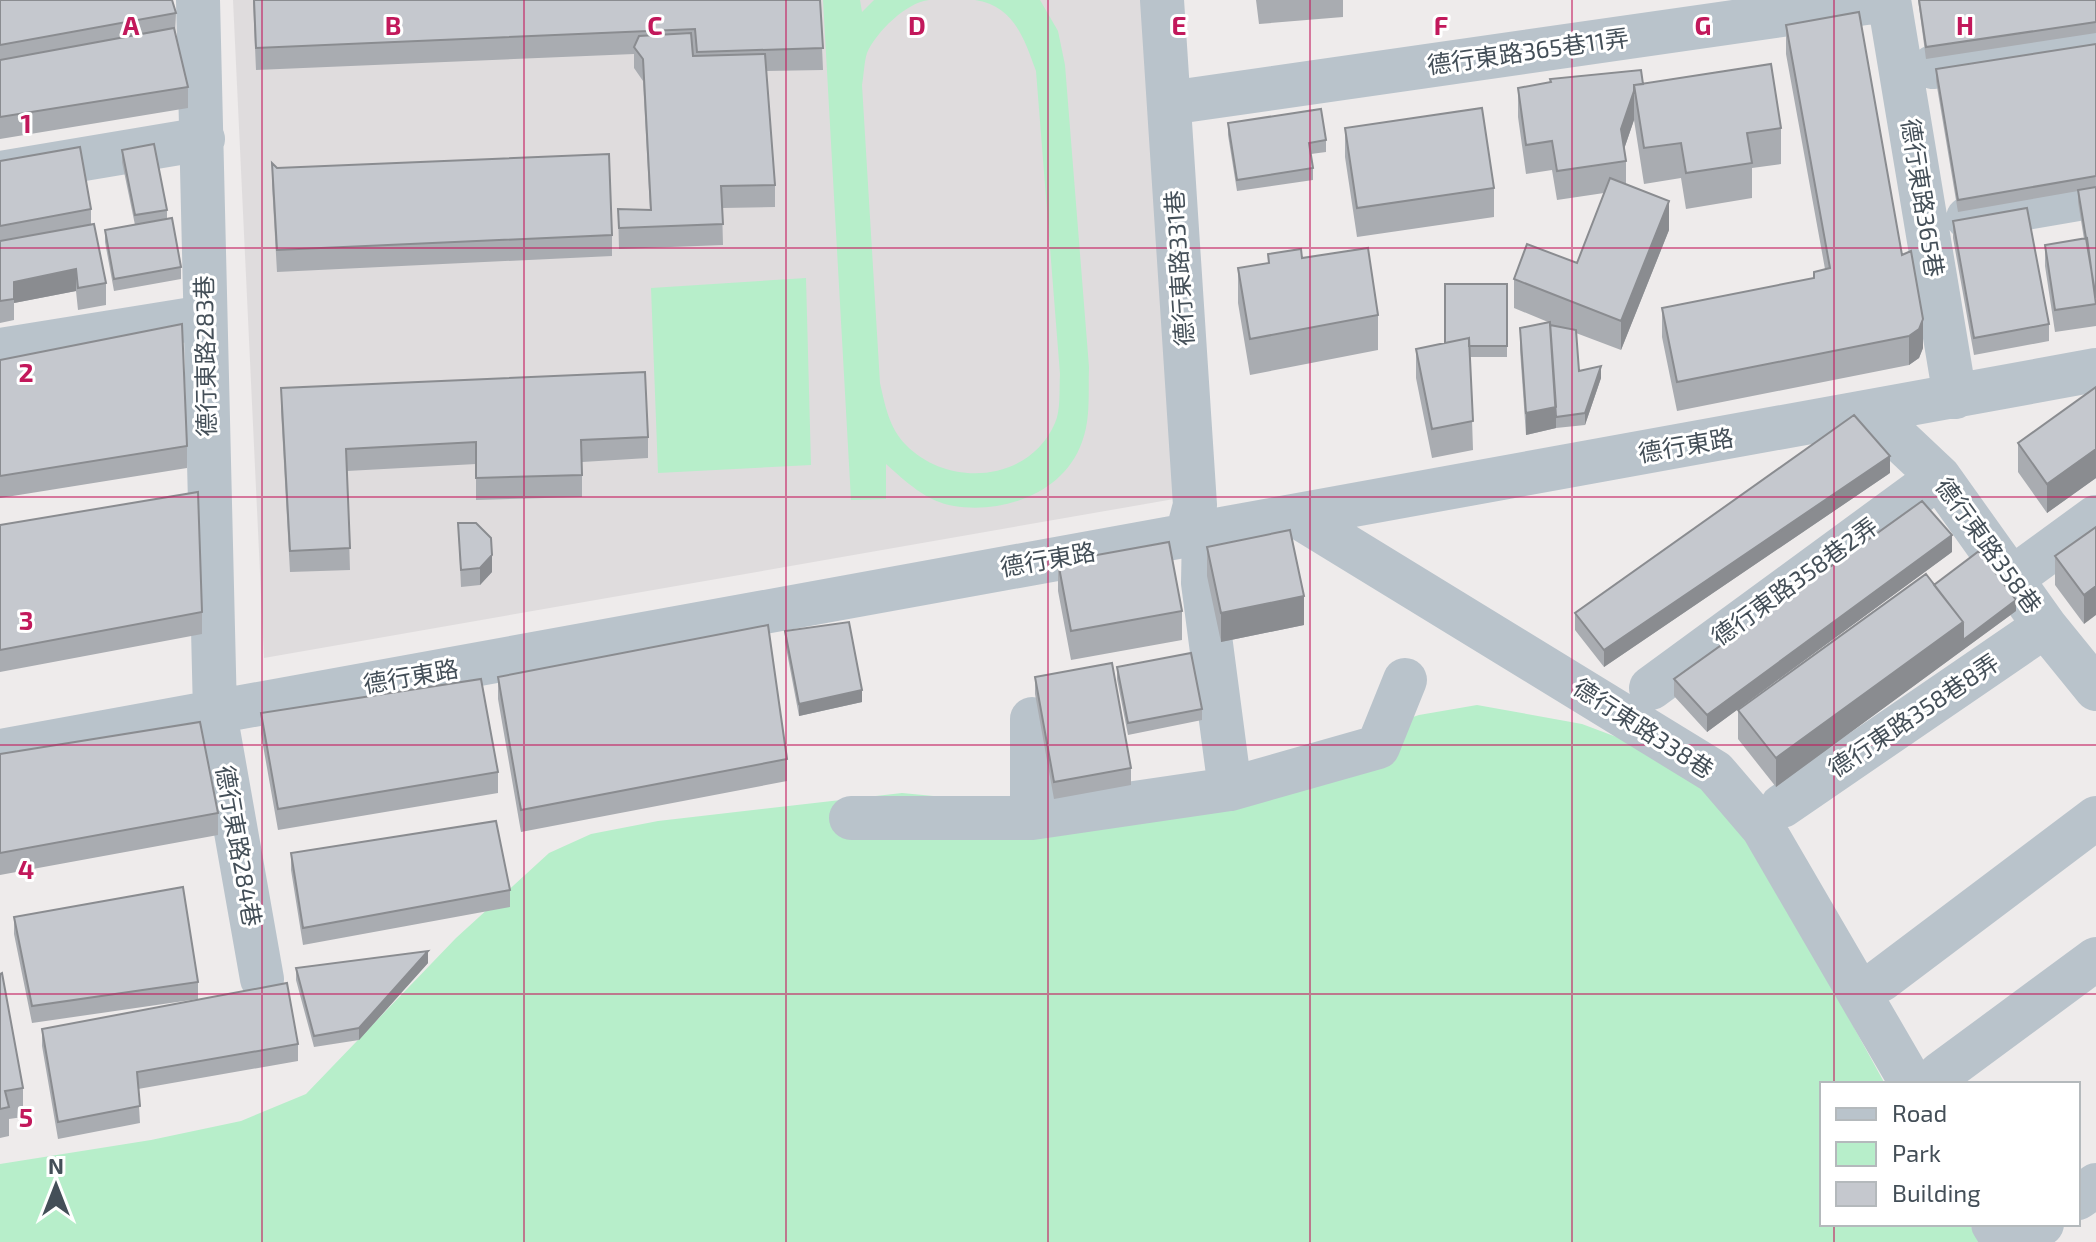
<svg xmlns="http://www.w3.org/2000/svg" width="2096" height="1242" viewBox="0 0 2096 1242" font-family="'Exo 2','Noto Sans TC',sans-serif">
<rect width="100%" height="100%" fill="#eeebeb"/>
<!-- education -->
<path fill="#dfdcdd" d="M233 0H1142L1174 499 264 658Z"/>
<!-- green -->
<path fill="#b7eeca" d="M823 0H860L862 12 874 0H929C907 2 876 32 867 53 864 62 864 75 862 85L880 383C885 405 889 428 906 445 948 488 1029 483 1055 423 1061 410 1059 389 1060 374L1036 71C1024 38 1014 6 975 0H1040L1058 31 1065 65 1089 367C1088 391 1091 419 1082 442 1064 493 1004 514 954 506 927 502 905 481 886 464V499L851 500Z
M806 278 811 465 658 473 651 288Z
M1477 705 1582 724 1651 750 1738 816 1885 1084H1822V1224H1969L1980 1242H0V1164L151 1140 241 1121 306 1094 456 938 549 853 591 834 658 821 902 793 1121 814 1419 715Z"/>
<g fill="none" stroke-linecap="round" stroke-linejoin="round">
<!-- minor -->
<path stroke="#b9c3cb" stroke-width="44" d="M198 0 215 713 262 979
M1162 0 1195 505 1187 535
M1889 0 1955 397
M1933 67 2096 40
M1169 103 1887 0
M0 173 203 139
M1968 218 2096 196
M0 350 205 317
M1870 412 1939 477 2045 626 2096 689
M1297 516 1715 772 1763 828 1912 1084
M2011 579 2096 517
M1651 688 1939 477
M1032 719V818
M0 751 2096 370
M1230 789 1378 747 1405 680
M1782 806 2045 626
M851 818H1032L1230 789 1203 583 1204 531
M1881 980 2096 818
M1940 1074 2096 959
M2078 1198 2096 1185
M1993 1224 2004 1242
M2034 1229 2042 1224"/>
</g>
<!-- wall -->
<path fill="#a9acb1" d="M0 0 176 13 175 35 188 87V108L0 139Z
M253 0H820L823 70 766 71 775 185V207L722 208 723 245 619 249 618 209 650 210 643 81 634 68V54L256 70Z
M1256 0H1343V17L1259 24Z
M1918 0H2096V33L1926 59Z
M1786 25 1902 255 1923 348 1919 358 1909 365 1677 411 1662 337V308L1814 278 1825 269 1786 54Z
M2096 44V326L2055 332 2045 266V245L2084 239 2078 202V191L1958 212 1936 81V69Z
M1643 84 1781 128V164L1752 168V198L1686 209 1681 178 1644 184 1634 120 1624 149 1626 161V184L1669 230 1621 350 1576 333 1579 371 1601 378 1585 425 1556 428 1526 435 1520 350V328L1548 322 1514 308V279L1577 263 1604 193 1557 200 1552 170 1526 174 1518 117V88Z
M1228 123 1326 140V152L1311 154 1313 168V180L1237 191 1228 135Z
M1345 128 1494 188V217L1357 237 1345 157Z
M122 150 167 210V219L181 267V279L114 291 105 242V230L135 225 122 162Z
M0 161 91 209V225L106 283V305L78 310 76 291 14 303V320L0 323Z
M272 163 277 168 612 235V256L277 272 272 184Z
M1953 221 2049 324V341L1974 355 1953 238Z
M1268 254 1302 258 1378 315V350L1250 375 1238 303V268L1268 263Z
M1507 284V357H1470L1473 450 1432 458 1416 378V349L1445 343Z
M0 360 187 446V468L0 498Z
M2096 387V478L2047 513 2018 472V443Z
M281 388 648 437V458L582 462V497L476 500V464L347 471 350 570 290 572 281 410Z
M1890 473 1604 667 1575 630V613Z
M458 523 492 572 480 585 461 587Z
M0 525 202 612V634L0 672Z
M2096 527 2084 624 2055 585V556Z
M1207 547 1304 625 1221 642 1207 576Z
M1952 552 1707 732 1674 696V679Z
M1058 562 1182 611V640L1071 660 1058 591Z
M2016 611 1776 787 1738 739V710Z
M785 631 862 702 799 716 785 642Z
M1117 667 1202 709V720L1128 735 1117 679Z
M498 677 787 759V781L521 832 498 699Z
M1035 677 1131 768V785L1054 799 1035 694Z
M261 713 498 772V793L278 830 261 734Z
M0 754 218 813V835L0 875Z
M291 853 510 890V907L303 945 291 870Z
M14 917 198 982V999L32 1023 14 934Z
M428 963 359 1040 314 1047 296 980V968Z
M0 974 23 1088V1117L9 1119V1136L0 1138Z
M42 1029 298 1044V1061L138 1089 140 1123 58 1139 42 1046Z"/>
<!-- shaded-wall -->
<path fill="#8a8c90" d="M1634 91V120L1621 158V129Z
M1669 201V230L1621 350V321Z
M76 269V291L14 303V282Z
M1923 319V348L1919 358 1909 365V336Z
M1601 366V378L1585 425V413Z
M1556 407V428L1526 435V413Z
M2096 449V478L2047 513V484Z
M1890 456V473L1604 667V650Z
M1952 535V552L1707 732V715Z
M492 555V572L480 585V568Z
M2096 586V615L2084 624V595Z
M1304 596V625L1221 642V613Z
M2016 600V611L1776 787V758L1963 622Z
M862 690V702L799 716V704Z
M428 951V963L359 1040V1028Z"/>
<!-- building -->
<path fill="#c5c8ce" stroke="#8a8c90" stroke-width="2" d="M0 0H172L176 13 0 45Z
M254 0H820L823 48 697 52 695 29 256 48Z
M1919 0H2096V22L1926 47Z
M1859 12 1902 255 1911 251 1923 319 1919 329 1909 336 1677 382 1662 308 1814 278V272L1830 268 1786 25Z
M174 28 188 87 0 117V60Z
M691 33 693 56 765 54 775 185 721 186 723 224 619 228 618 209 651 210 643 59 634 47 639 36Z
M2096 44V176L1958 200 1936 69Z
M1771 64 1781 128 1747 133 1752 163 1686 173 1681 143 1644 148 1634 85Z
M1641 70 1643 84 1634 85V91L1621 129 1626 161 1557 171 1552 141 1526 145 1518 88 1551 82 1550 79Z
M1482 108 1494 188 1357 208 1345 128Z
M1321 109 1326 140 1309 143 1313 168 1237 180 1228 123Z
M154 144 167 210 135 215 122 150Z
M80 147 91 209 0 226V161Z
M609 154 612 235 277 250 272 163 277 168Z
M1610 178 1669 201 1621 321 1514 279 1527 244 1577 263Z
M2096 187V298L2078 190Z
M2027 208 2049 324 1974 338 1953 221Z
M172 218 181 267 114 279 105 230Z
M94 224 106 283 78 288 76 269 14 282V299L0 301V241Z
M2087 238 2096 304 2055 310 2045 245Z
M1368 248 1378 315 1250 339 1238 268 1269 263 1268 254 1301 249 1302 258Z
M1445 284H1507V346H1469V338L1445 343Z
M1550 322 1556 407 1526 413 1520 328Z
M182 324 187 446 0 476V360Z
M1550 325 1576 330 1579 371 1601 366 1585 413 1556 417Z
M1469 338 1473 421 1432 429 1416 349Z
M645 372 648 437 581 440 582 475 476 478V442L346 449 350 548 290 551 281 388Z
M2096 387V449L2047 484 2018 443Z
M1854 415 1890 456 1604 650 1575 613Z
M198 492 202 612 0 650V525Z
M1922 501 1952 535 1707 715 1674 679Z
M458 523H476L491 538 492 555 480 568 461 570Z
M2096 527V586L2084 595 2055 556Z
M1290 530 1304 596 1221 613 1207 547Z
M1169 542 1182 611 1071 631 1058 562Z
M1979 551 2016 600 1963 640V622L1934 585Z
M1926 574 1963 622 1776 758 1738 710Z
M849 622 862 690 799 704 785 631Z
M768 625 787 759 521 810 498 677Z
M1191 653 1202 709 1128 723 1117 667Z
M1112 663 1131 768 1054 782 1035 677Z
M481 679 498 772 278 809 261 713Z
M200 722 218 813 0 853V754Z
M496 821 510 890 303 928 291 853Z
M183 887 198 982 32 1006 14 917Z
M428 951 359 1028 314 1036 296 968Z
M2 973 23 1088 5 1091 9 1107 0 1109V974Z
M287 983 298 1044 137 1072 140 1106 58 1122 42 1029Z"/>
<!-- grid -->
<path fill="none" stroke="#c2185b" stroke-width="2" stroke-opacity="0.55" d="M262 0V1242M524 0V1242M786 0V1242M1048 0V1242M1310 0V1242M1572 0V1242M1834 0V1084M0 248H2096M0 497H2096M0 745H2096M0 994H2096M1834 1224V1242"/>
<g text-anchor="middle" stroke-width="6" stroke-linejoin="round" paint-order="stroke">
<!-- street labels -->
<g font-size="24" fill="#444f58" stroke="#fff">
<text transform="translate(1528 52) rotate(-8)" y="8">德行東路365巷11弄</text>
<text transform="translate(1922 198) rotate(81)" y="8">德行東路365巷</text>
<text transform="translate(1180 268) rotate(-94)" y="8">德行東路331巷</text>
<text transform="translate(206 356) rotate(-91)" y="8">德行東路283巷</text>
<text transform="translate(1686 446) rotate(-10)" y="8">德行東路</text>
<text transform="translate(1988 546) rotate(54)" y="8">德行東路358巷</text>
<text transform="translate(1048 560) rotate(-10)" y="8">德行東路</text>
<text transform="translate(1795 582) rotate(-36)" y="8">德行東路358巷2弄</text>
<text transform="translate(411 677) rotate(-10)" y="8">德行東路</text>
<text transform="translate(1914 716) rotate(-34)" y="8">德行東路358巷8弄</text>
<text transform="translate(1643 729) rotate(33)" y="8">德行東路338巷</text>
<text transform="translate(238 846) rotate(80)" y="8">德行東路284巷</text>
</g>
</g>
<g font-size="26" text-anchor="middle" font-weight="bold" fill="#c2185b" stroke="#fff" stroke-width="6" stroke-linejoin="round" paint-order="stroke">
<text x="131" y="35">A</text>
<text x="393" y="35">B</text>
<text x="655" y="35">C</text>
<text x="917" y="35">D</text>
<text x="1179" y="35">E</text>
<text x="1441" y="35">F</text>
<text x="1703" y="35">G</text>
<text x="1965" y="35">H</text>
<text x="26" y="133">1</text>
<text x="26" y="382">2</text>
<text x="26" y="630">3</text>
<text x="26" y="879">4</text>
<text x="26" y="1127">5</text>
</g>
<!-- legend -->
<rect x="1820" y="1082" width="260" height="144" fill="#ffffff" stroke="#b4b9bc" stroke-width="2"/>
<rect x="1836" y="1108" width="40" height="12" fill="#b9c3cb" stroke="#b4b9bc" stroke-width="2"/>
<text x="1892" y="1122" font-size="24" fill="#444f58">Road</text>
<rect x="1836" y="1142" width="40" height="24" fill="#b7eeca" stroke="#b4b9bc" stroke-width="2"/>
<text x="1892" y="1162" font-size="24" fill="#444f58">Park</text>
<rect x="1836" y="1182" width="40" height="24" fill="#c5c8ce" stroke="#b4b9bc" stroke-width="2"/>
<text x="1892" y="1202" font-size="24" fill="#444f58">Building</text>
<!-- north arrow -->
<g transform="translate(56 1186)" stroke="#ffffff" stroke-width="6" paint-order="stroke">
<path d="M0-6L14 30L0 20L-14 30Z" fill="#444f58"/>
<text y="-12" font-size="22" font-weight="bold" text-anchor="middle" fill="#444f58">N</text>
</g>
</svg>
